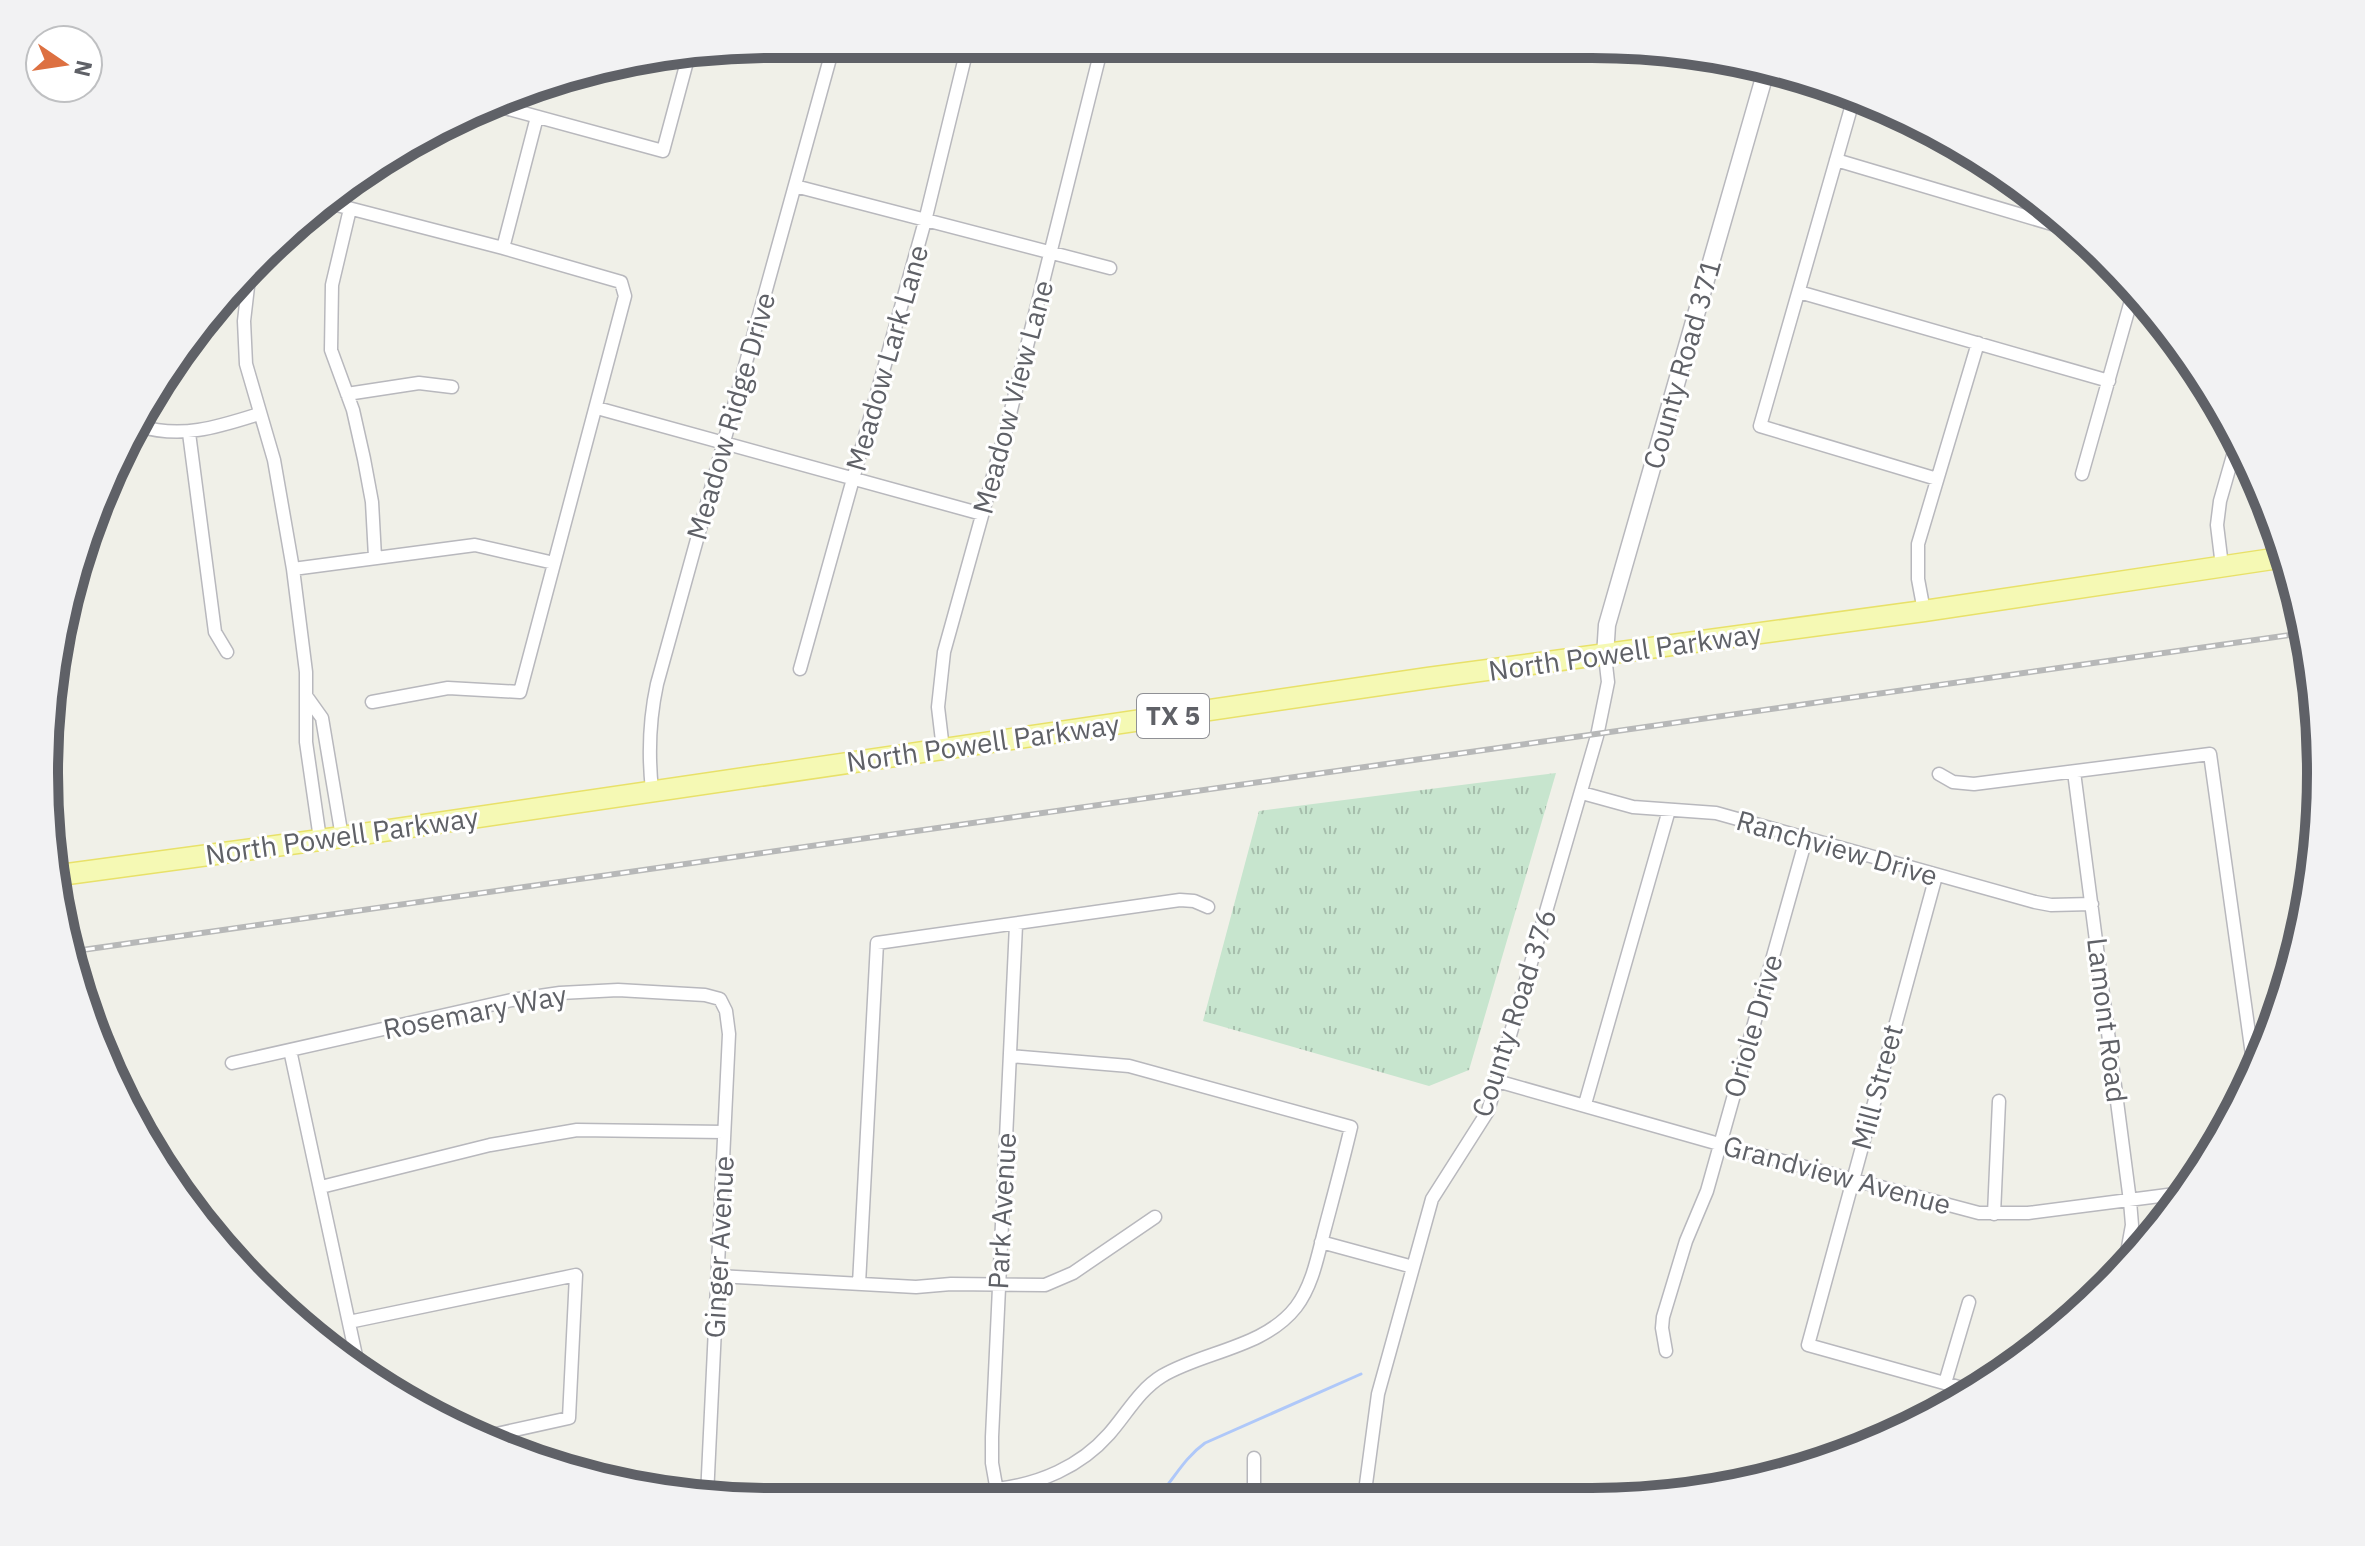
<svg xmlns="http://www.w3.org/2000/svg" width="2365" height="1546" viewBox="0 0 2365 1546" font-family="'IBM Plex Sans',sans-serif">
<defs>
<pattern id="grass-tufts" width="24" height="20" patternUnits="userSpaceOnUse" patternTransform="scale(2)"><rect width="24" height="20" fill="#c7e5ce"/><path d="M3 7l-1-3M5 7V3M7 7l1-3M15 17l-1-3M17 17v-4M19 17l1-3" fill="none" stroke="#a5bdab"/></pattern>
</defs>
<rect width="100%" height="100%" fill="#f0f0e8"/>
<!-- grass -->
<path fill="url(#grass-tufts)" d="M1556 773 1469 1070 1429 1086 1203 1021 1259 811Z"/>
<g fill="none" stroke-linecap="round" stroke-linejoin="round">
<!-- stream -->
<path stroke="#afc8f9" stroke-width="3" d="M1157 1498C1174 1479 1184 1458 1205 1443L1361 1374"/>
<!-- minor casing -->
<g stroke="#b8b8bd" stroke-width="15">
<path id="minor" d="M1853 101 1760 426 1937 479
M494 105 663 151 688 58
M1836 160 2079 232
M795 186 1110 268
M329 203 503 248 621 282 625 296 520 692 448 688 372 702
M350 209 332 285 331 350 353 410 364 459 372 502 375 557
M503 248 537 117
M249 278 244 321 246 364 274 460 293 569 306 672V742L320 839
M1799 292 2109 381
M347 394 419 383 452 387
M597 408 982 514
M139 426C182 439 218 427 259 414
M189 433 215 632 227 652
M2082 474 2134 290
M2222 566 2217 525 2220 501 2238 438
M293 569 475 545 554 563
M1924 611 1918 579V544L1978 343
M800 669 925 221 968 45
M307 697 322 718 342 837
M943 749 938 707 944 652 1008 422 1102 46
M2074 772 2130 1201 2132 1225 2124 1269
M1939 774 1953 782 1974 784 2210 754 2254 1069
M652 790C648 753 649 721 657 684L834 44
M1582 793 1633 807 1716 813 2035 902 2051 905 2092 904
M1936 876 1808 1345 1973 1391
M290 1050 358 1365
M232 1063 512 1000 560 993 618 990 705 995 720 999 726 1011 729 1034 707 1496
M1497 1081 1719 1144 1979 1213H2028L2183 1193
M1585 1104 1669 810
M321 1187 490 1145 577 1130 724 1132
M1994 1214 1999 1101
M1321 1242 1413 1267
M718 1276 916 1287 951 1284 1045 1285 1073 1273 1155 1217
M859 1284 877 943 1180 900 1194 901 1208 907
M349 1322 576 1275 569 1418 483 1437
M1666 1351 1662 1328 1663 1317 1686 1241 1707 1191 1806 839
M1945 1383 1969 1302
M997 1489C1039 1484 1080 1467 1109 1434 1126 1415 1139 1390 1162 1376 1204 1351 1264 1348 1296 1307 1313 1285 1318 1254 1325 1228 1334 1194 1343 1161 1351 1127L1129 1066 1010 1056
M998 1497 992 1463V1437L1016 925
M1247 1499 1254 1485V1458
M1364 1499 1378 1394 1432 1199 1488 1111 1597 736 1608 682 1605 656"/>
</g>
<!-- tertiary casing -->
<g stroke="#b8b8bd" stroke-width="19">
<path id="tertiary" d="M1605 656 1607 625 1765 74"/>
</g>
<!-- primary casing -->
<g stroke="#e8e169" stroke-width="23">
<path id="primary" d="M60 875 342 837 1428 678 1924 611 2286 557"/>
</g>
<!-- minor -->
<use href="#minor" stroke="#fff" stroke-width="12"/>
<!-- tertiary -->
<use href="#tertiary" stroke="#fff" stroke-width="16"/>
<!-- primary -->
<use href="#primary" stroke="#f5f9b4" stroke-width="20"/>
<!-- rail casing -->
<g stroke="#b7b8b8" stroke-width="6">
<path id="rail" d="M68 952 2304 633"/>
</g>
<!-- rail -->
<use href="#rail" stroke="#fff" stroke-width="3" stroke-dasharray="9" stroke-linecap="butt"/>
</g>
<g text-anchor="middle" stroke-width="6" stroke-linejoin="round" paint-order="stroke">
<!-- shield labels -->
<rect fill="#fff" stroke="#8f9095" stroke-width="2" x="1137" y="694" width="72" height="44" rx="6"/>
<g font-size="26" font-weight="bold" fill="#5f6167">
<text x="1173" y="725">TX 5</text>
</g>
<!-- street labels -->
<g font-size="28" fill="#5f6167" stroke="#fff">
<text transform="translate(887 358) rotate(-74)" y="10">Meadow Lark Lane</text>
<text transform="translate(1682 364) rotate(-74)" y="10">County Road 371</text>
<text transform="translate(1013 397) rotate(-75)" y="10">Meadow View Lane</text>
<text transform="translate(731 416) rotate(-74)" y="10">Meadow Ridge Drive</text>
<text transform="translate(1625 652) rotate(-8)" y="10">North Powell Parkway</text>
<text transform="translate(983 743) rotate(-8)" y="10">North Powell Parkway</text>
<text transform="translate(342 836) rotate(-8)" y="10">North Powell Parkway</text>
<text transform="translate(1837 848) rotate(16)" y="10">Ranchview Drive</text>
<text transform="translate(475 1012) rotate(-11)" y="10">Rosemary Way</text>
<text transform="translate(1514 1013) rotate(-72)" y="10">County Road 376</text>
<text transform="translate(2107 1020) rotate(83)" y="10">Lamont Road</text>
<text transform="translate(1753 1026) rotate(-74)" y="10">Oriole Drive</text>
<text transform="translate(1877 1087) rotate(-75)" y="10">Mill Street</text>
<text transform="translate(1837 1175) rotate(15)" y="10">Grandview Avenue</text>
<text transform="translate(1002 1211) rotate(-87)" y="10">Park Avenue</text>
<text transform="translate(719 1247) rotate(-87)" y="10">Ginger Avenue</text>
</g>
</g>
<!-- crop -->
<path d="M0 0H2365V1546H0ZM773 58H1592A715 715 0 0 1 2307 773V773A715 715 0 0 1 1592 1488H773A715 715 0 0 1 58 773V773A715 715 0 0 1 773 58Z" fill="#f2f2f3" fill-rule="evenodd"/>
<path fill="none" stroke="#5f6167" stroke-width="10" d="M773 58H1592A715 715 0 0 1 2307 773V773A715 715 0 0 1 1592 1488H773A715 715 0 0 1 58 773V773A715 715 0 0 1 773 58Z"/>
<!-- north arrow -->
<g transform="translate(64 64) rotate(103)"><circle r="38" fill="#ffffff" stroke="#bfc0c2" stroke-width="2"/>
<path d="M0-6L14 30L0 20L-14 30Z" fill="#dd7041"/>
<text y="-12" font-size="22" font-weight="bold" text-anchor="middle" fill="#5f6167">N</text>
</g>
</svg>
